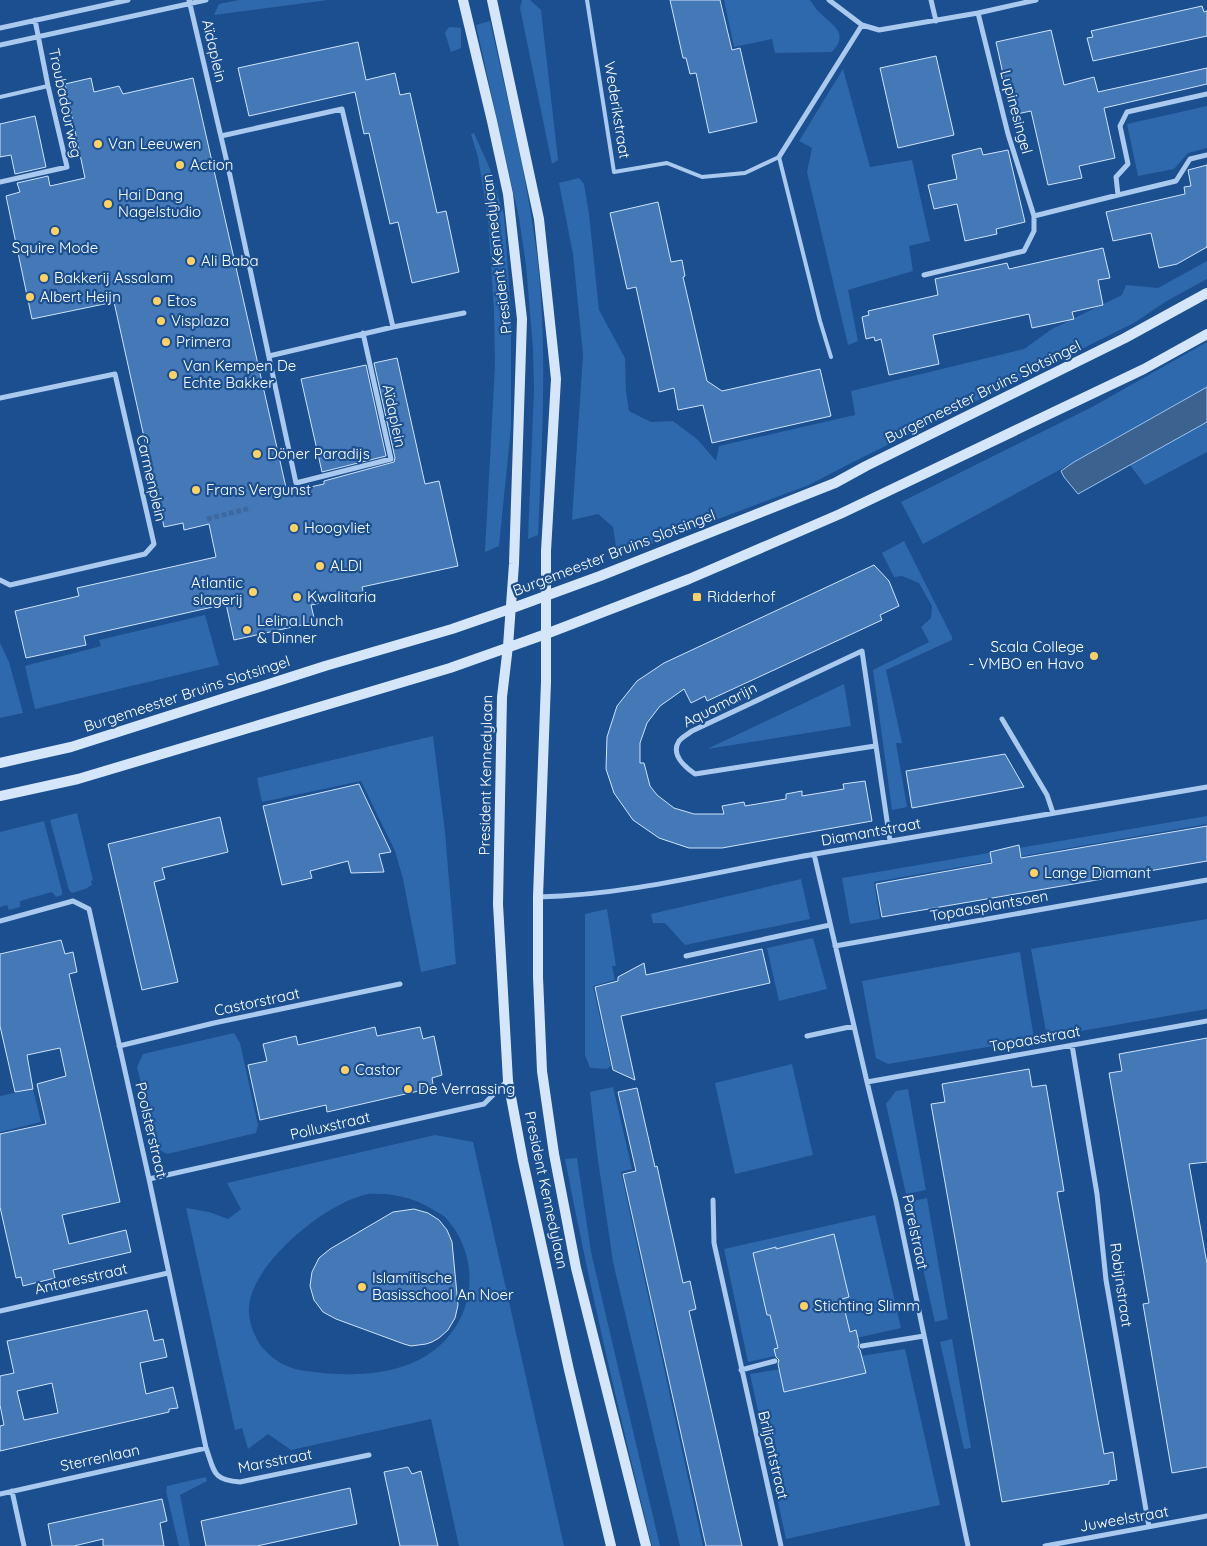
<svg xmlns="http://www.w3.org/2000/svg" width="1207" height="1546" viewBox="0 0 1207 1546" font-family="Quicksand,sans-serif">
<rect width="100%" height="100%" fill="#1b4f8f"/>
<!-- green -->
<path fill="#2e69ad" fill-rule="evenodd" d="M239 0H328L214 15 219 4Z
M522 0H530L541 10 558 160 552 164 520 8Z
M724 0H810C812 3 815 7 817 10 830 24 851 32 832 52L775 53 772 39 734 47Z
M490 21C507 99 527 176 537 255 548 348 542 442 538 535L528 539 534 390 533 349 526 265 519 218 476 25Z
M451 27 461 28V48L451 52 445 33 448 28Z
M843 69 870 167 912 160 930 241 909 246 913 271 848 290 858 341 848 345 807 172 812 148 799 141Z
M1207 106V148L1188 153 1174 169 1138 176 1127 124Z
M474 133 490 169 504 215 511 311V427L499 546 485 552 495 364 494 311 488 219 478 157 471 134Z
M579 178 584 184 589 214 599 310 625 358 626 392 629 411 651 422 673 421 698 440 716 461 719 446 855 415 851 391 1024 349 1052 329 1122 295 1126 285 1158 288 1207 261V279L1165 302 1134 323 849 464 809 485 638 549 617 553 613 527 598 514 572 520 583 355 573 254 559 183Z
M1207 342V387L1065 467 923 544 901 502 1092 407Z
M1207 421V452L1145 485 1130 465Z
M904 541 952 637V640L886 670 902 743H896L907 807 892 810 873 670 929 642 921 627 931 618 932 606 919 583 902 576 894 577 882 553Z
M205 615 219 665 35 709 25 666 101 646 99 640Z
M0 643 9 662 23 713 0 718Z
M844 684 851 726 707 749Z
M433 736 445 832 456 964 421 972 403 879 395 851 361 781 262 802 257 778Z
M77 813 93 880 91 881 92 885 88 887V888L72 893 69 890 50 820Z
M1207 816V824L874 882 880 919 850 924 842 878Z
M44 821 62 891V895L56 897 52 892 20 901V907L9 910 7 905 0 907V832Z
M801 879 810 919 685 945 665 923H653L651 914Z
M607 909 616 966H612L615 980 593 986 611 1066 607 1069 590 1068 585 1055V914Z
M1207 919V1009L1047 1037 1031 949Z
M813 938 827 989 779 1001 767 948Z
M1020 952 1034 1039 888 1064 876 1058 862 981Z
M234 1033 240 1043 258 1125 256 1133 167 1154 158 1149 137 1067 143 1054Z
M792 1064 813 1155 735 1174 715 1083Z
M613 1087 632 1169 621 1172 703 1546H680L613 1262 597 1153 590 1092Z
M33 1089 41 1122 0 1132V1096Z
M908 1089 926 1190 906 1194 886 1104 896 1091Z
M435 1135 473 1142 564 1546H459L431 1419 291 1450 268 1434 248 1449 242 1428 235 1430 186 1208 209 1212 228 1219 241 1209 227 1183ZM386 1194C406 1197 415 1199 432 1209 436 1212 442 1214 445 1217 483 1258 476 1322 430 1353 396 1377 346 1377 306 1371 287 1369 270 1359 259 1343 253 1333 248 1319 249 1307 252 1263 324 1205 364 1195 370 1193 379 1194 386 1194Z
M577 1158 591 1252 660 1546H652C620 1418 590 1289 565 1159Z
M927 1198 948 1319 935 1322 908 1202Z
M875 1215 901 1328 748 1362 724 1249Z
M952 1339 971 1448 964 1449 940 1342Z
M905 1349 940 1505 786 1539 750 1374Z
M206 1477 207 1481 180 1495 190 1546H179L166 1491 167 1486Z"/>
<!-- water -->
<path fill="#3c6290" stroke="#9cc4f0" d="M1207 387V422L1078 494 1064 477 1061 471 1074 462Z"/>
<!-- building -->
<path fill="#4478b7" stroke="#cfe3fa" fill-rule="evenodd" d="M670 0H720L732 50 740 48 757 122 709 133 696 73 690 74 686 58H683Z
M1202 6 1204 12 1207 11V36L1093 61 1087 38 1093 37 1091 31Z
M1051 30 1064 85 1094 77 1098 92 1207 68V84L1104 108 1115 158 1079 166 1082 178 1048 185 1031 111 1012 115 996 42Z
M358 42 366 80 395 73 400 95 410 93 437 213 446 211 459 272 412 283 398 222 390 224 369 133 364 134 355 92 249 116 238 68Z
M936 56 954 135 898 148 880 68Z
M91 78 94 92 119 86 123 94 193 78 287 492 324 484V481L394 462 395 458 374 363 397 358 425 484 439 481 458 566 362 587 364 594 311 605 315 622 234 640 226 604 84 636 86 645 26 658 15 611 79 596 77 588 216 557 209 524 184 530 183 523 164 527 114 302 32 319 6 196 20 192 17 183 48 176 50 186 85 178 65 84Z
M35 116 46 167 15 174 11 155 0 157V124Z
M981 148 983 155 1008 150 1025 222 996 229 997 234 965 241 957 204 934 209 928 185 957 179 952 155Z
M1207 165V247L1177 264 1159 268 1151 233 1113 241 1106 212 1185 194 1184 187 1191 186 1188 170Z
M658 202 671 262 682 260 685 276 683 277 707 381 722 391 820 369 831 416 712 443 703 405 678 410 674 388 659 392 636 287 627 289 610 213Z
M1103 248 1110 278 1098 280 1103 305 1072 312 1074 319 1032 328 1029 314 933 335 939 364 889 375 881 339 875 341 874 337 866 339 862 317 869 315 868 311 938 295 935 279 1007 263 1009 269Z
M366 365 386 456 322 472 301 379Z
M874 565 889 581 899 606 880 615 882 620 707 701 705 696 691 703 684 689 660 706 647 723 640 743V763H644L650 786 657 795 674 808 694 814H724L722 806 744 802 745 806 786 799V794L802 791V796L844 789 843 784 865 781 872 821 722 848H689L659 838 633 820 614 793 606 769 607 737 617 706 637 681 664 663Z
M1005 754 1024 787 912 808 906 771Z
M359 784 391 852 379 854 384 872 351 873 348 861 310 871 312 878 282 885 263 806Z
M220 817 228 852 162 868 165 879 154 882 178 982 142 990 108 844Z
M1207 826V861L882 917 876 884 992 863 990 852 1019 845 1021 858Z
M61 940 65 954 73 952 77 972 69 974 120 1202 62 1215 69 1244 126 1230 131 1252 53 1270 55 1278 23 1286 21 1277 16 1278 0 1207V1134L46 1124 37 1084 66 1076 60 1048 27 1055 33 1089 15 1092 0 1026V954Z
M762 949 770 983 621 1016 635 1080 613 1070 595 987 618 981V977L644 963 646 975Z
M375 1027 377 1036 420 1027 423 1039 434 1036 442 1075 432 1078 433 1084 422 1087 423 1090 327 1112 326 1105 260 1120 248 1065 267 1061 263 1044 296 1036 298 1045Z
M1207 1038V1162L1189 1164 1207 1264V1467L1172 1473 1143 1304 1149 1303 1109 1073 1122 1071 1119 1054Z
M1029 1069 1032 1087 1046 1085 1064 1191 1057 1192 1098 1421 1104 1454 1113 1452 1117 1480 1109 1481V1484L1002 1502 931 1104 945 1102 942 1084Z
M637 1088 655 1167 657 1166 683 1283 690 1281 696 1309 689 1311 742 1546H706L623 1174 636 1171 618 1092Z
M414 1209 428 1213 439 1220 447 1230 452 1242 458 1305 455 1318 448 1330 439 1338 432 1342 426 1344 411 1346 404 1344 336 1319 323 1312 314 1300 310 1286 312 1272 319 1258 330 1249 393 1212Z
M834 1234 849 1297 842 1299 850 1332 856 1330 859 1343 858 1347 860 1350 866 1373 784 1392 778 1364 779 1360 776 1357 774 1349 778 1348 770 1315H767L753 1253 776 1247V1249Z
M147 1310 154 1341 163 1339 167 1357 140 1363 146 1394 173 1387 178 1408 169 1409V1412L0 1451V1426L4 1425 0 1405V1376L14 1373 7 1341ZM52 1383 58 1413 24 1420 17 1391Z
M408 1467 412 1474 421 1471 438 1546H400L384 1472Z
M350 1488 357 1524 257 1546H206L201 1521Z
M162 1499 167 1521 160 1523 164 1546H103V1539L74 1546H52L48 1524Z"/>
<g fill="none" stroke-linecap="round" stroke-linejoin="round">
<!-- street-tunnel -->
<path stroke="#3d69a0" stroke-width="5" stroke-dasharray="5 2.5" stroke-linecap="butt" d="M207 519 251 508
M315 590 333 600"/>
<!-- lane -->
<path stroke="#a9c9ee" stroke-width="4" d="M587 0 614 172 667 163 702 177 745 173 779 157 820 321 831 357
M0 97 48 86"/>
<!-- street -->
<path stroke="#a9c9ee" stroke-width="5" d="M189 0 229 171 296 483 391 459 363 333
M829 0 862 25 879 30 978 13 1036 0
M931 0 936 21
M0 28 128 0
M0 45 206 0
M1207 94 1127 112 1120 126 1128 164 1116 177 1118 195 1176 181 1190 159 1207 155
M221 136 342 109 393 327
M779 157 862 25
M0 182 67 167 48 86 35 20
M1034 216 1118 195
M924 275 1024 251 1034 231V216L1008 134 978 13
M269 356 393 327 464 313
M0 398 115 374 154 544 145 554 10 585 0 580
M1002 719 1047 795 1053 813
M875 746 695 774C685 767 670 755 679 741 682 737 688 734 692 731L862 651 890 841
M814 854 867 1082 896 1201 968 1546
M538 897C632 895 723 870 815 854 945 831 1076 809 1207 787
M0 921 73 901 89 909 149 1179 206 1448C215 1472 212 1480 240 1482L369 1455
M835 946 1207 880
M686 956 830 925
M807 1036 854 1026
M1072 1045 1097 1194 1106 1280 1149 1527
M119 1046 214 1023 400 984
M867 1082 1207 1021
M149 1179 484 1104 507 1081
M713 1200 714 1243 781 1546
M0 1311 168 1273
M862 1346 924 1336
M741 1370 775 1361
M12 1491 24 1546
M0 1494 206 1448
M1045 1546 1207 1516"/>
<!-- secondary -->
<path stroke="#d6e6fa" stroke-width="10" d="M463 0 492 121 508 194 522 319 514 564 508 646 502 697 498 904 508 1081 523 1161 569 1370 611 1546
M492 0 539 219 556 379 546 551V682L538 897V977L542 1071 554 1154 576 1268 646 1546
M0 763 71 747 325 666 452 629 510 609 600 576 835 483 866 466 1125 338 1207 293
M0 796 78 779 450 668 546 634 689 579 840 514 1144 369 1207 334"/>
</g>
<!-- markers -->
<g fill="#ffd166" stroke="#1b4f8f" stroke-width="2">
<circle cx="98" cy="144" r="5"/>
<circle cx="180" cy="165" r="5"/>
<circle cx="108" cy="204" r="5"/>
<circle cx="55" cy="231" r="5"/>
<circle cx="191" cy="261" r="5"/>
<circle cx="44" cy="278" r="5"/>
<circle cx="30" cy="297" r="5"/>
<circle cx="157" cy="301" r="5"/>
<circle cx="161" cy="321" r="5"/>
<circle cx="166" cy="342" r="5"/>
<circle cx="173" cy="375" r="5"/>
<circle cx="257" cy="454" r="5"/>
<circle cx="196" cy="490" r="5"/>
<circle cx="294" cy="528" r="5"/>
<circle cx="320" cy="566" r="5"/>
<circle cx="253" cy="592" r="5"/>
<circle cx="297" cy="597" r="5"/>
<rect x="692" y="592" width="10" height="10" rx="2.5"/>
<circle cx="247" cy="630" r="5"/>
<circle cx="1094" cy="656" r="5"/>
<circle cx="1034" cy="873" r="5"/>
<circle cx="345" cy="1070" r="5"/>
<circle cx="408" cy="1089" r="5"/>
<circle cx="362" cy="1287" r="5"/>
<circle cx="804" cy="1306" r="5"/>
</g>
<g text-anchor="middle" stroke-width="4.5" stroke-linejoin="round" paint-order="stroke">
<!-- street labels -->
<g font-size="15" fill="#fff" stroke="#1b4f8f">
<text transform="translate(214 51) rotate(77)" y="5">Aïdaplein</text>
<text transform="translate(65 103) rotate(78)" y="5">Troubadourweg</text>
<text transform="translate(617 110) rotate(81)" y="5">Wederikstraat</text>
<text transform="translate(1016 112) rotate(75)" y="5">Lupinesingel</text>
<text transform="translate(497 254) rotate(-97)" y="5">President Kennedylaan</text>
<text transform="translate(983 392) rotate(-26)" y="5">Burgemeester Bruins Slotsingel</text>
<text transform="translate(394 416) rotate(78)" y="5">Aïdaplein</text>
<text transform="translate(151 478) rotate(77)" y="5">Carmenplein</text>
<text transform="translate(614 553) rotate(-21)" y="5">Burgemeester Bruins Slotsingel</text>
<text transform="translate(187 694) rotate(-18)" y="5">Burgemeester Bruins Slotsingel</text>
<text transform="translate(720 705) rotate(-27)" y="5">Aquamarijn</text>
<text transform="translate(486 775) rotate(-89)" y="5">President Kennedylaan</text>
<text transform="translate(871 832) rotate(-10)" y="5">Diamantstraat</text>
<text transform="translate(989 906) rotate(-10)" y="5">Topaasplantsoen</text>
<text transform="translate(257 1002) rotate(-12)" y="5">Castorstraat</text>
<text transform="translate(1035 1039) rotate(-10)" y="5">Topaasstraat</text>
<text transform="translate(330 1126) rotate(-13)" y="5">Polluxstraat</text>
<text transform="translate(151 1130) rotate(77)" y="5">Poolsterstraat</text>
<text transform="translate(546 1190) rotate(78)" y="5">President Kennedylaan</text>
<text transform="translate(915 1232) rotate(78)" y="5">Parelstraat</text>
<text transform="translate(81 1279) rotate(-13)" y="5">Antaresstraat</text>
<text transform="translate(1121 1285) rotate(82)" y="5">Robijnstraat</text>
<text transform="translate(773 1455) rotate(77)" y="5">Briljantstraat</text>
<text transform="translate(100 1458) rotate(-12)" y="5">Sterrenlaan</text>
<text transform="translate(275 1461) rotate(-11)" y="5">Marsstraat</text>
<text transform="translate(1124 1519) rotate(-10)" y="5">Juweelstraat</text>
</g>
<!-- poi labels -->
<g font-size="15" fill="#fff" stroke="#1b4f8f" text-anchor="start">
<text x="108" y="149">Van Leeuwen</text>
<text x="190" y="170">Action</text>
<text x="118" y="200">Hai Dang<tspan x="118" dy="17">Nagelstudio</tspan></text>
<text x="55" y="253" text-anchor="middle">Squire Mode</text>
<text x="201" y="266">Ali Baba</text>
<text x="54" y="283">Bakkerij Assalam</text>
<text x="40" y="302">Albert Heijn</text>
<text x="167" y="306">Etos</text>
<text x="171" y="326">Visplaza</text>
<text x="176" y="347">Primera</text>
<text x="183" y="371">Van Kempen De<tspan x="183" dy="17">Echte Bakker</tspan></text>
<text x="267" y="459">Döner Paradijs</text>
<text x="206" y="495">Frans Vergunst</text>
<text x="304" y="533">Hoogvliet</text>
<text x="330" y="571">ALDI</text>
<text x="243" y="588" text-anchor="end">Atlantic<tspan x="243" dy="17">slagerij</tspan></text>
<text x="307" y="602">Kwalitaria</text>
<text x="707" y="602">Ridderhof</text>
<text x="257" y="626">Lelina Lunch<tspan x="257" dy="17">&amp; Dinner</tspan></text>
<text x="1084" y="652" text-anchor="end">Scala College<tspan x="1084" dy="17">- VMBO en Havo</tspan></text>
<text x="1044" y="878">Lange Diamant</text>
<text x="355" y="1075">Castor</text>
<text x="418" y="1094">De Verrassing</text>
<text x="372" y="1283">Islamitische<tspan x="372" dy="17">Basisschool An Noer</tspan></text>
<text x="814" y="1311">Stichting Slimm</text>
</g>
</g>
</svg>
